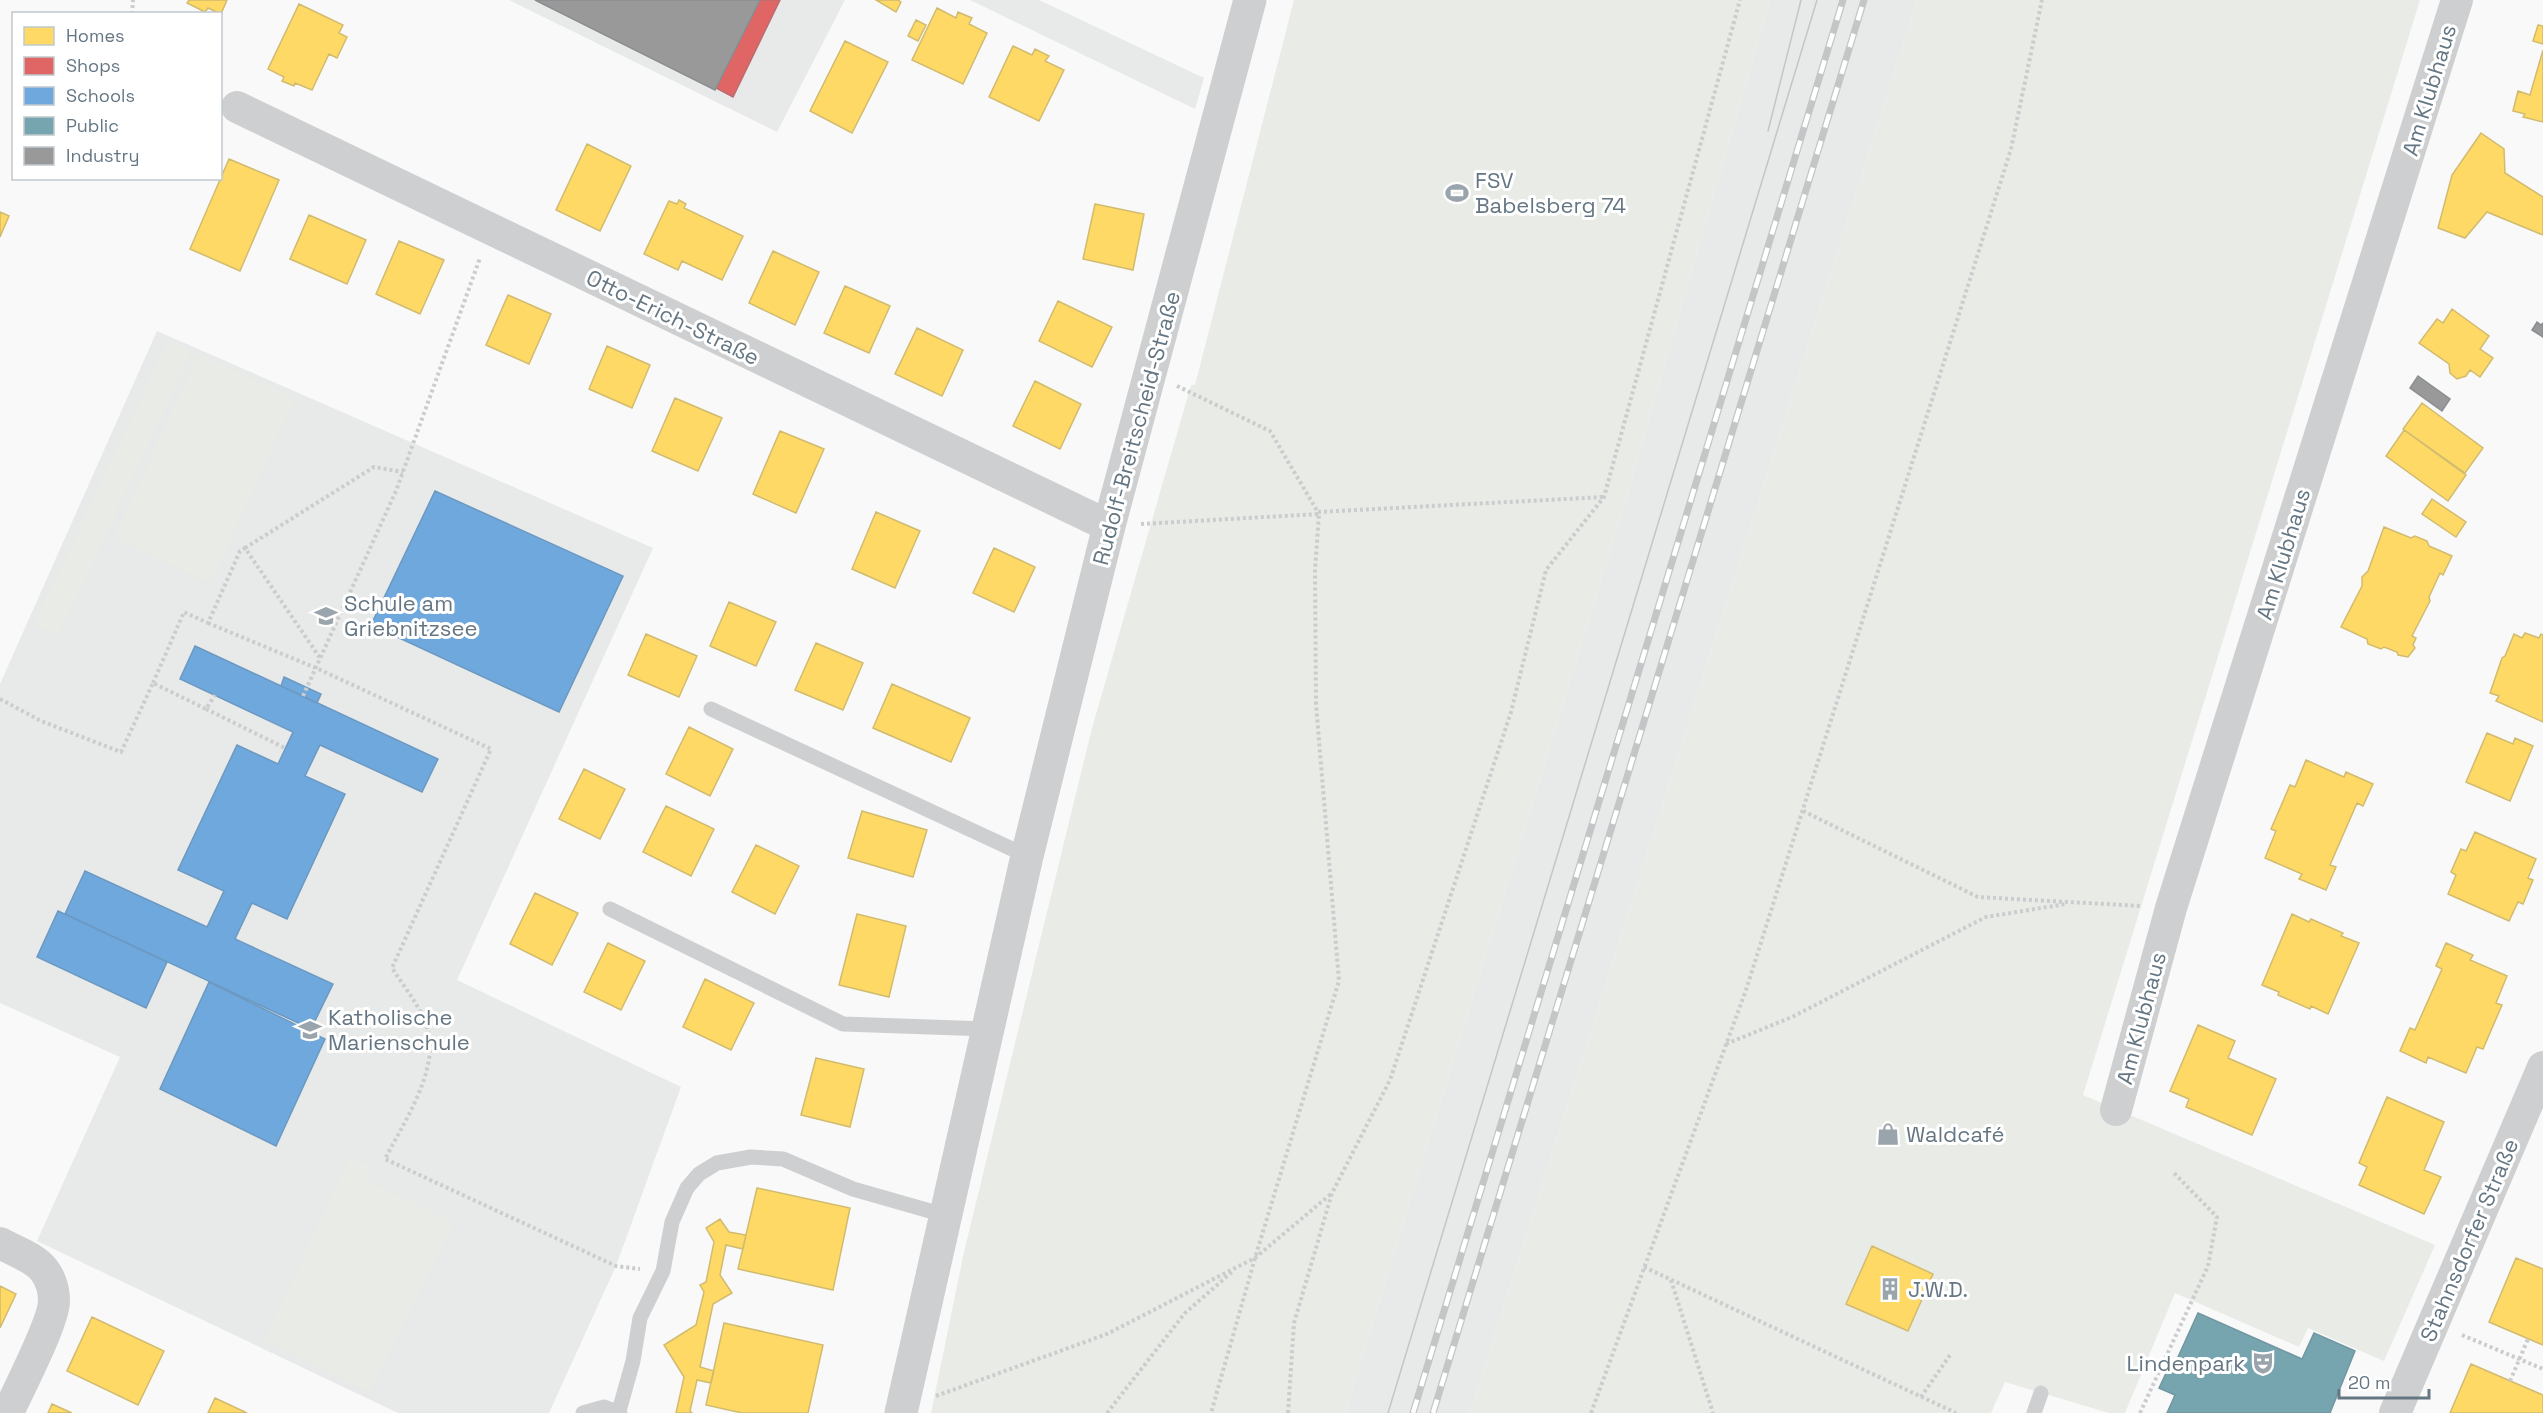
<svg xmlns="http://www.w3.org/2000/svg" width="2543" height="1413" viewBox="0 0 2543 1413" font-family="'Space Grotesk',sans-serif">
<rect width="100%" height="100%" fill="#f9f9f9"/>
<!-- built -->
<path fill="#e8e9e9" d="M509 0H845L777 132Z
M970 0H1039L1204 78 1195 109Z
M1770 0H1917L1470 1413H1345L1626 499Z
M157 331 653 548 457 980 681 1087 616 1266 549 1413H398L37 1241 120 1057 0 1003V684Z"/>
<!-- green -->
<path fill="#e8ebe6" d="M1294 0H1770L1626 499 1345 1413H931L964 1252 1092 728 1191 385H1195Z
M1917 0H2420L2083 1095 2435 1245 2384 1361 2308 1328 2299 1347 2175 1293 2125 1413H2109L2005 1382 1991 1413H1470Z
M168 340 192 351 58 636 34 625Z
M198 354 295 398 211 583 114 539Z
M350 1157 369 1166 364 1179 454 1223 369 1392 264 1341Z"/>
<!-- homes -->
<path fill="#ffd966" stroke="#d1bb6f" stroke-width="1.5" d="M189 0H227L221 14 208 8 205 12 187 3Z
M876 0H898L901 2 896 12Z
M299 4 343 25 339 33 347 37 337 58 329 54 312 90 295 83 294 86 282 81 284 77 268 69Z
M937 8 956 18 958 12 972 18 969 24 987 33 963 84 912 60Z
M916 20 926 25 918 41 908 36Z
M2538 25 2543 26V44L2533 41Z
M845 41 888 62 852 133 810 111Z
M1013 46 1032 55 1035 49 1049 56 1045 61 1064 70 1039 121 989 97Z
M2543 50V122L2523 117 2525 114 2513 111 2518 91 2530 95Z
M2481 133 2504 149 2505 173 2543 197V235L2487 212 2465 238 2438 228 2452 175Z
M587 144 631 166 600 231 556 210Z
M229 159 279 180 240 271 190 249Z
M679 200 686 204 684 208 743 236 722 280 682 261 678 270 644 254 669 201 677 204Z
M1095 204 1144 214 1133 270 1083 259Z
M0 212 9 216 0 237Z
M309 215 366 240 347 284 290 259Z
M399 241 444 260 420 314 376 294Z
M773 251 819 272 795 325 749 303Z
M845 286 890 306 869 353 824 333Z
M508 295 551 314 529 364 486 345Z
M1058 301 1112 327 1092 367 1039 341Z
M2452 309 2489 336 2480 349 2493 358 2480 377 2470 370 2466 376 2457 379 2450 373 2449 364 2419 343 2437 319 2443 323Z
M917 328 963 350 942 396 895 374Z
M607 346 650 365 632 408 589 389Z
M1035 381 1081 404 1060 449 1013 426Z
M675 398 722 418 698 471 652 451Z
M2422 403 2483 448 2465 473 2403 429Z
M2404 430 2466 475 2448 501 2386 456Z
M780 431 824 449 796 513 753 494Z
M2432 499 2466 522 2456 537 2422 514Z
M876 512 920 531 895 588 852 569Z
M2384 527 2411 538 2415 536 2427 541 2429 546 2452 556 2443 575 2440 573 2429 597 2430 601 2412 636 2416 638 2413 645 2415 648 2408 657 2398 655 2397 652 2384 647 2381 649 2368 644 2367 639 2341 627 2362 586V577L2368 571Z
M994 548 1035 567 1014 612 973 593Z
M729 602 776 622 756 666 710 646Z
M2525 633 2539 638 2541 634 2543 635V722L2496 701 2499 696 2490 693 2502 658 2505 656 2514 634 2522 638Z
M646 634 697 656 679 697 628 675Z
M816 643 863 663 843 710 795 690Z
M892 684 970 718 951 762 873 728Z
M689 727 733 749 710 796 666 774Z
M2487 733 2513 744 2515 738 2533 746 2510 801 2466 782Z
M2306 760 2344 777 2346 772 2373 784 2363 806 2357 803 2330 865 2336 867 2326 890 2299 879 2302 874 2265 858 2276 831 2271 829 2290 785 2295 787Z
M584 769 625 789 600 839 559 819Z
M666 806 714 829 691 876 643 852Z
M862 811 927 830 913 877 848 858Z
M2475 832 2536 859 2528 878 2533 880 2523 904 2518 902 2509 921 2448 894 2456 875 2451 872 2461 849 2466 851Z
M756 845 799 866 775 914 732 892Z
M535 893 578 913 552 965 510 944Z
M857 914 906 926 889 997 839 985Z
M2292 914 2309 922 2311 919 2343 933 2341 936 2359 943 2328 1014 2311 1006 2310 1009 2278 995 2279 992 2262 985Z
M608 943 645 961 621 1010 584 992Z
M2446 943 2473 955 2470 960 2507 976 2496 1003 2502 1005 2483 1049 2477 1047 2466 1073 2428 1057 2426 1063 2400 1051 2410 1028 2415 1030 2442 969 2436 966Z
M705 979 754 1003 731 1050 683 1027Z
M2198 1025 2235 1041 2228 1058 2276 1079 2252 1135 2186 1107 2189 1099 2170 1091Z
M816 1058 864 1069 850 1127 801 1115Z
M2387 1097 2444 1122 2424 1170 2441 1177 2424 1214 2359 1185 2367 1167 2359 1163Z
M757 1188 850 1208 833 1290 738 1269Z
M720 1219 729 1232 746 1235 743 1249 726 1245 720 1275 732 1293 713 1304 700 1367 714 1371 711 1383 697 1380 690 1411 692 1413H676L684 1377 664 1345 696 1325 704 1292 700 1285 706 1282 714 1242 706 1228Z
M1872 1246 1933 1274 1908 1331 1846 1304Z
M2516 1258 2543 1269V1345L2489 1322Z
M0 1286 16 1294 0 1328Z
M92 1317 164 1351 138 1405 67 1371Z
M724 1323 823 1345 808 1413H742L706 1405Z
M2471 1364 2543 1395V1413H2450Z
M215 1398 247 1413H208Z
M52 1404 72 1413H48Z"/>
<!-- shops -->
<path fill="#e06666" stroke="#bb6b6f" stroke-width="1.5" d="M760 0H780L733 97 716 88Z"/>
<!-- schools -->
<path fill="#6fa8dc" stroke="#6c99c1" stroke-width="1.5" d="M435 491 623 576 559 712 371 625Z
M195 646 438 759 422 792 320 745 305 776 345 794 287 919 252 903 235 939 333 984 311 1029 65 914 85 871 207 927 224 891 178 870 237 745 278 764 293 732 180 679Z
M284 677 321 694 317 703 281 686Z
M58 911 167 962 146 1008 37 957Z
M209 982 325 1039 276 1146 160 1089Z"/>
<!-- public -->
<path fill="#76a5af" stroke="#7197a2" stroke-width="1.5" d="M2198 1313 2302 1359 2314 1333 2355 1351 2330 1413H2167L2175 1395 2159 1388 2169 1367 2173 1368Z"/>
<!-- industry -->
<path fill="#999" stroke="#898e92" stroke-width="1.5" d="M535 0H760L715 90Z
M2537 322 2541 325 2543 323V337L2532 330Z
M2418 376 2450 399 2442 411 2410 388Z"/>
<g fill="none" stroke-linecap="round" stroke-linejoin="round">
<!-- path -->
<path stroke="#cbcccd" stroke-width="4" stroke-dasharray="3 3" stroke-linecap="butt" d="M132 14 133 0
M1177 386 1270 431 1319 514
M1318 512 1604 497
M1141 524 1319 514 1315 570 1316 704 1339 981 1255 1258 1211 1413
M245 548 374 467 403 472
M208 623 316 668 491 749 392 968C406 990 428 1015 430 1042 432 1081 402 1126 385 1159L616 1266 640 1269
M153 683 184 612 208 623 240 551 245 548 320 658
M303 696 396 491 480 258
M0 699 41 721 121 752 153 683 206 709 215 695
M206 709 285 748
M1803 811 1978 897 2141 906
M1726 1044 1792 1017 1986 917 2066 904
M1644 1267 1956 1413
M1671 1280 1713 1413
M2462 1335 2543 1369
M2510 1381 2528 1339
M936 1396 1107 1334 1237 1267 1255 1258 1332 1193
M1921 1397 1950 1355
M1107 1413 1185 1313 1232 1272
M1288 1413 1294 1323 1332 1193 1390 1080 1511 712 1546 570 1604 497 1740 0
M1591 1413 1746 990 2011 149 2042 0
M2140 1413 2208 1266 2217 1217 2173 1172"/>
<!-- service -->
<path stroke="#cecfd0" stroke-width="15" d="M711 709 1027 856
M610 909 843 1024 987 1029
M619 1411 633 1361 640 1318 663 1271 672 1222 687 1188 699 1174 717 1163 751 1157 783 1159 853 1189 944 1215
M583 1413 604 1407 620 1413
M2034 1413 2041 1393"/>
<!-- minor -->
<path stroke="#cecfd0" stroke-width="32" d="M237 107 1109 526
M2116 1110 2171 908 2457 0
M0 1243C14 1251 34 1257 44 1270 50 1278 54 1290 54 1301 54 1322 18 1390 8 1413
M2395 1413 2543 1067"/>
<!-- tertiary -->
<path stroke="#cecfd0" stroke-width="33" d="M901 1413 1027 856 1109 526 1250 0"/>
<!-- tram -->
<path stroke="#c3c5c6" stroke-width="1.5" d="M1768 131 1801 0
M1388 1413 1817 0"/>
<!-- rail casing -->
<g stroke="#c3c5c6" stroke-width="7">
<path id="rail" d="M1413 1413 1843 0
M1433 1413 1864 0"/>
</g>
<!-- rail -->
<use href="#rail" stroke="#fff" stroke-width="4.5" stroke-dasharray="14" stroke-linecap="butt"/>
</g>
<!-- icons -->
<defs>
<g id="stadium-bare" transform="scale(1.8)"><path d="M0-5a6.5 5 0 1 0 0 10a6.5 5 0 1 0 0-10ZM-3.5-1.8h7v3.6h-7Z" fill="#99a4ac" stroke="#fff" stroke-width="2.5" paint-order="stroke"/></g>
<g id="school-bare" transform="scale(1.8)"><path d="M0-5L7-2L0 1L-7-2ZM-4 1L0 2.5L4 1V4Q0 6-4 4Z" fill="#99a4ac" stroke="#fff" stroke-width="2.5" paint-order="stroke"/></g>
<g id="shop-bare" transform="scale(1.8)"><path d="M-5-2.5h2.3a2.7 3.5 0 0 1 5.4 0H5L5.5 6h-11ZM-1.5-2.5h3a1.5 2.3 0 0 0-3 0Z" fill="#99a4ac" stroke="#fff" stroke-width="2.5" paint-order="stroke"/></g>
<g id="building-bare" transform="scale(1.8)"><path d="M-4-6H4V6H1V3H-1V6H-4ZM-2.5-4.3h1.7v1.8h-1.7ZM.8-4.3h1.7v1.8H.8ZM-2.5-1h1.7V.8h-1.7ZM.8-1h1.7V.8H.8Z" fill="#99a4ac" stroke="#fff" stroke-width="2.5" paint-order="stroke"/></g>
<g id="theatre-bare" transform="scale(1.8)"><path d="M-5-5.5Q0-4 5-5.5V0Q5 5 0 6Q-5 5-5 0ZM-3.3-2.5H-1v1.5H-3.3ZM1-2.5H3.3v1.5H1ZM-2.8 1Q0 5.5 2.8 1Z" fill="#99a4ac" stroke="#fff" stroke-width="2.5" paint-order="stroke"/></g>
</defs>
<g fill-rule="evenodd">
<use href="#stadium-bare" x="1457" y="193"/>
<use href="#school-bare" x="326" y="616"/>
<use href="#school-bare" x="310" y="1030"/>
<use href="#shop-bare" x="1888" y="1134"/>
<use href="#building-bare" x="1890" y="1289"/>
<use href="#theatre-bare" x="2263" y="1363"/>
</g>
<g text-anchor="middle" stroke-width="6" stroke-linejoin="round" paint-order="stroke">
<!-- street labels -->
<g font-size="22" fill="#657683" stroke="#fff">
<text transform="translate(2429 90) rotate(-73)" y="8">Am Klubhaus</text>
<text transform="translate(673 317) rotate(26)" y="8">Otto-Erich-Straße</text>
<text transform="translate(1136 428) rotate(-75)" y="8">Rudolf-Breitscheid-Straße</text>
<text transform="translate(2283 554) rotate(-73)" y="8">Am Klubhaus</text>
<text transform="translate(2141 1018) rotate(-75)" y="8">Am Klubhaus</text>
<text transform="translate(2469 1240) rotate(-67)" y="8">Stahnsdorfer Straße</text>
</g>
<!-- poi labels -->
<g font-size="22" fill="#657683" stroke="#fff" text-anchor="start">
<text x="1475" y="188">FSV<tspan x="1475" dy="25">Babelsberg 74</tspan></text>
<text x="344" y="611">Schule am<tspan x="344" dy="25">Griebnitzsee</tspan></text>
<text x="328" y="1025">Katholische<tspan x="328" dy="25">Marienschule</tspan></text>
<text x="1906" y="1142">Waldcafé</text>
<text x="1908" y="1297">J.W.D.</text>
<text x="2245" y="1371" text-anchor="end">Lindenpark</text>
</g>
</g>
<!-- legend -->
<rect x="12" y="12" width="210" height="168" fill="#ffffff" stroke="#c1c8cd" stroke-width="1.5"/>
<rect x="24" y="27" width="30" height="18" fill="#ffd966" stroke="#c1c8cd" stroke-width="1.5"/>
<text x="66" y="42" font-size="18" fill="#657683">Homes</text>
<rect x="24" y="57" width="30" height="18" fill="#e06666" stroke="#c1c8cd" stroke-width="1.5"/>
<text x="66" y="72" font-size="18" fill="#657683">Shops</text>
<rect x="24" y="87" width="30" height="18" fill="#6fa8dc" stroke="#c1c8cd" stroke-width="1.5"/>
<text x="66" y="102" font-size="18" fill="#657683">Schools</text>
<rect x="24" y="117" width="30" height="18" fill="#76a5af" stroke="#c1c8cd" stroke-width="1.5"/>
<text x="66" y="132" font-size="18" fill="#657683">Public</text>
<rect x="24" y="147" width="30" height="18" fill="#999999" stroke="#c1c8cd" stroke-width="1.5"/>
<text x="66" y="162" font-size="18" fill="#657683">Industry</text>
<!-- scale -->
<path d="M2339 1389v9h90v-9" fill="none" stroke="#657683" stroke-width="3"/>
<text x="2348" y="1389" font-size="18" fill="#657683" stroke="#ffffff" stroke-width="4.5" paint-order="stroke">20 m</text>
</svg>
